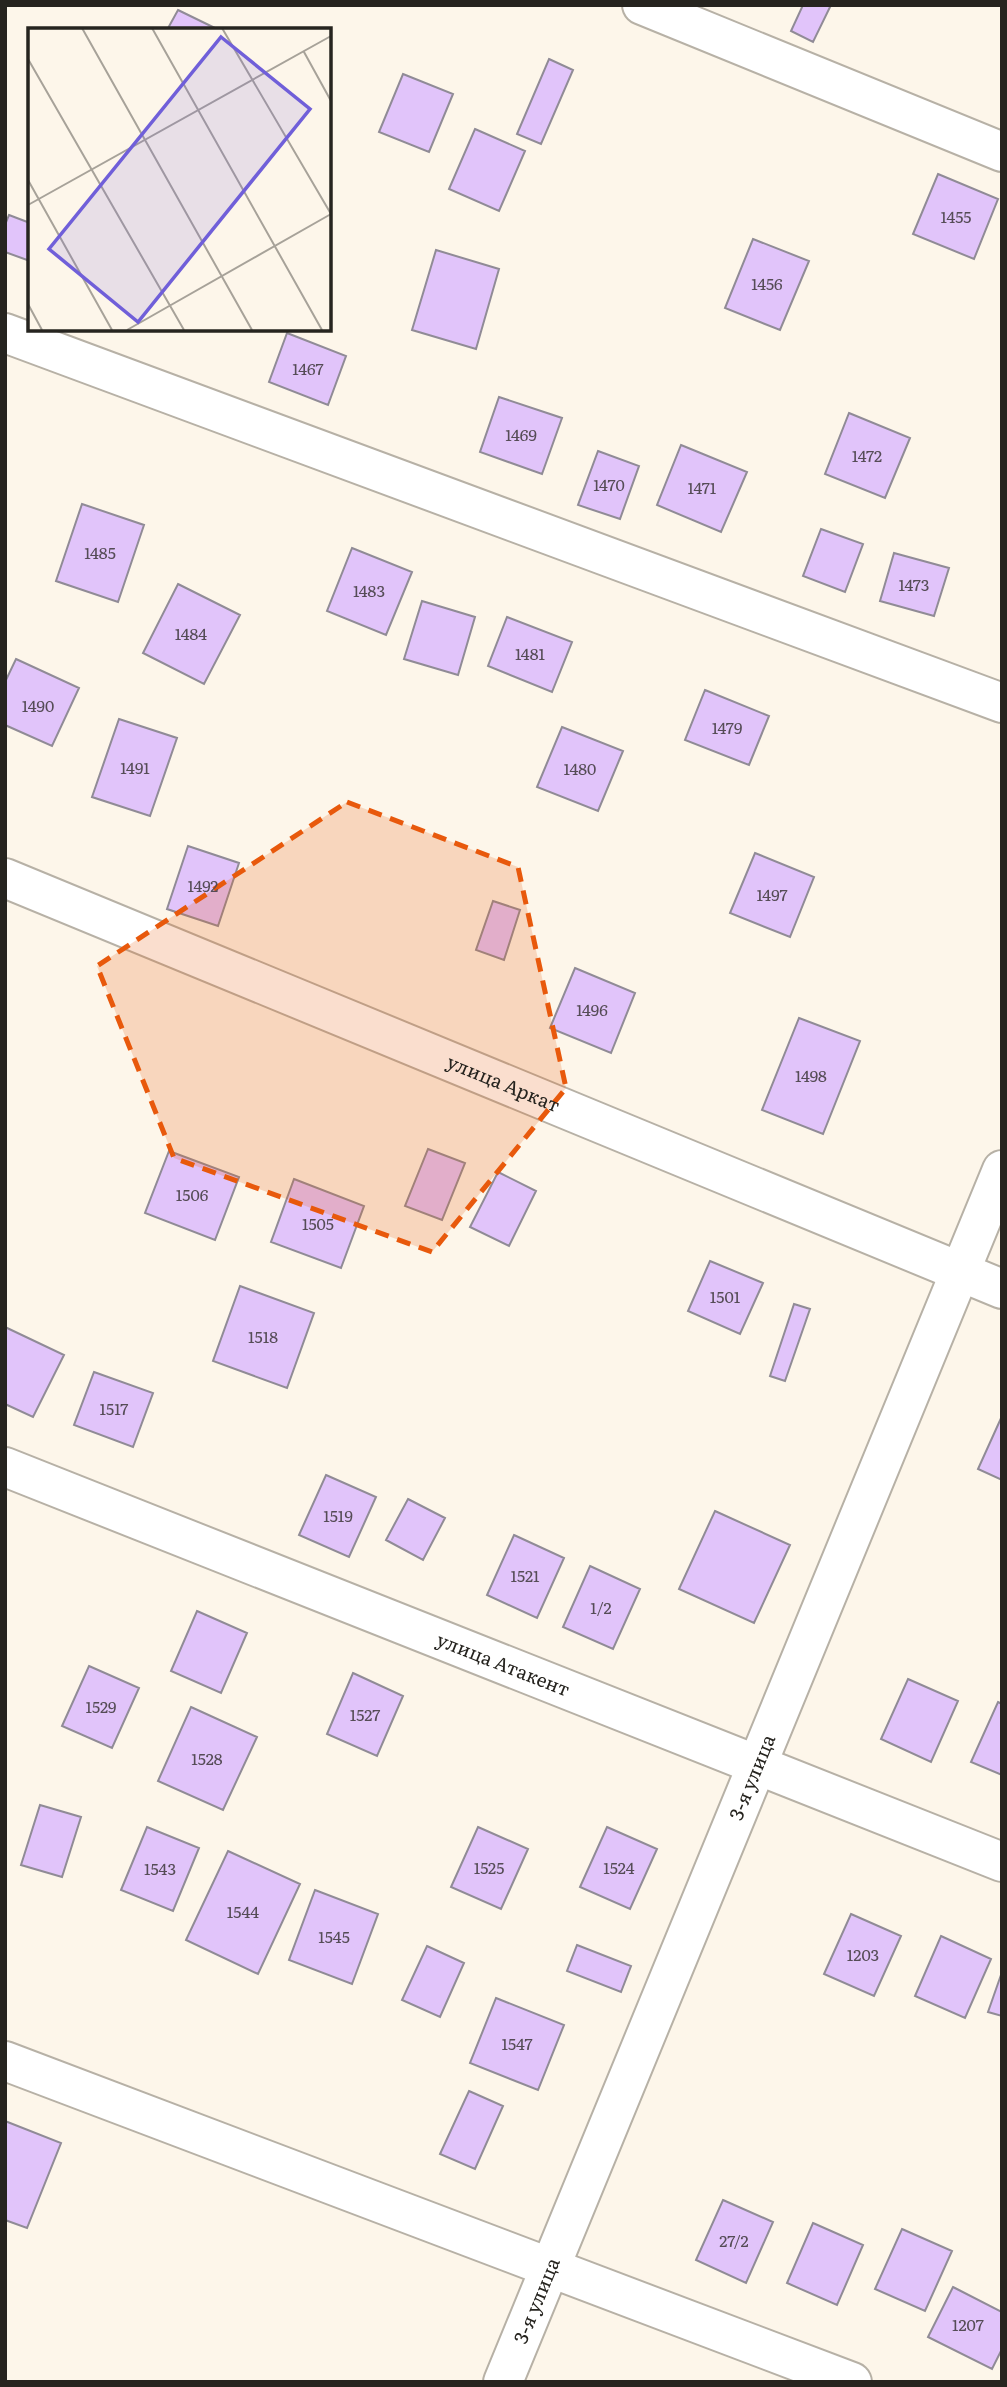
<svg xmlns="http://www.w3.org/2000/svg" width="1007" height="2387" viewBox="0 0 1007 2387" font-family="Literata,serif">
<rect width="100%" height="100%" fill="#fdf6ea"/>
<!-- building -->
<path fill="#e1c4fa" stroke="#908b96" stroke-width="2" d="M803 5H831L813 42 791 31Z
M178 10 219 30H167Z
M549 59 573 70 541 144 517 134Z
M403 74 453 94 429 152 379 132Z
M475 129 525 151 499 211 449 189Z
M938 174 998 199 974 259 913 234Z
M9 215 30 223V261L5 252V225Z
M753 239 809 261 780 330 725 308Z
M436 250 499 269 476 349 412 330Z
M287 333 346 356 328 405 269 382Z
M499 397 562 418 542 474 480 452Z
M849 413 910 438 885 498 825 474Z
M681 445 747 472 721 532 657 505Z
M598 451 639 466 620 519 578 505Z
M82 504 144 525 118 602 56 581Z
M821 529 863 544 845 592 803 576Z
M352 548 412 572 386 635 327 611Z
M894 553 949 568 934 616 880 601Z
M178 584 240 615 204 684 143 653Z
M422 601 475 617 458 675 404 659Z
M507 617 572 642 552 692 488 666Z
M16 659 79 688 52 746 5 725V682Z
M705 690 769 716 749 765 685 740Z
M119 719 177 738 150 816 92 797Z
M562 727 623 751 598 811 537 787Z
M188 846 239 863 218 926 167 909Z
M755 853 814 877 790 937 730 913Z
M493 901 520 910 504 960 476 950Z
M575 968 635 993 611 1053 550 1028Z
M799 1018 860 1041 823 1134 762 1110Z
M428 1149 465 1163 442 1220 405 1206Z
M169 1151 239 1177 215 1240 145 1213Z
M498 1172 536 1191 509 1246 470 1227Z
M294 1179 364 1206 341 1268 271 1242Z
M710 1261 763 1283 740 1334 688 1311Z
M240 1286 314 1313 287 1388 213 1361Z
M794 1304 810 1309 785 1381 770 1376Z
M5 1327 64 1355 33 1417 5 1404Z
M94 1372 153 1393 133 1447 74 1425Z
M1002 1416V1480L978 1469Z
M326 1475 376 1497 349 1557 299 1535Z
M408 1499 445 1518 423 1560 386 1540Z
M715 1511 790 1545 754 1623 679 1589Z
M514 1535 564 1558 537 1618 487 1595Z
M590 1566 640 1589 613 1649 563 1627Z
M197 1611 247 1633 221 1693 171 1671Z
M89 1666 139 1688 112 1748 62 1726Z
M353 1673 403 1696 377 1756 327 1734Z
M908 1679 958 1701 931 1762 881 1739Z
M998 1702 1002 1704V1775L971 1762Z
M191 1707 257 1737 223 1810 158 1781Z
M40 1805 81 1817 62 1877 21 1865Z
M147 1827 199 1848 173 1911 121 1890Z
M478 1827 528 1849 501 1909 451 1887Z
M607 1827 657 1849 630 1909 580 1887Z
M228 1851 300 1884 258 1974 186 1940Z
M315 1890 378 1914 352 1984 289 1960Z
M851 1914 901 1936 874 1996 824 1974Z
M941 1936 991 1959 965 2018 915 1996Z
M577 1945 631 1966 621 1992 567 1971Z
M427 1946 464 1963 440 2017 402 2000Z
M1002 1972V2016L988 2012Z
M496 1998 564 2025 538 2090 470 2063Z
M469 2091 503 2106 475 2169 440 2154Z
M5 2121 61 2143 27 2228 5 2220Z
M723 2200 773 2222 746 2283 696 2260Z
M813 2223 863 2245 837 2305 787 2283Z
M902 2229 952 2251 925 2311 875 2289Z
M953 2287 1002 2312V2349L992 2369 928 2337Z"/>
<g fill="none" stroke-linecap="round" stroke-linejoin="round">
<!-- minor casing -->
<g stroke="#b7b1a6" stroke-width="42">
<g id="minor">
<path d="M642 5 1002 152"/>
<path d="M5 333 1002 703"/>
<path id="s1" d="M5 878 1002 1289"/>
<path id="s2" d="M5 1467 1002 1862"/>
<path d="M5 2061 852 2382"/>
<path id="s3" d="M503 2382 1002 1170"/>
</g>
</g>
<!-- minor -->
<use href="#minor" stroke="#fff" stroke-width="38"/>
</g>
<!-- marked area -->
<path fill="#e8590c" fill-opacity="0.2" stroke="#e8590c" stroke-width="5" stroke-dasharray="14 9" stroke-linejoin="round" d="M347 802 518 867 566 1088 432 1252 174 1158 97 966Z"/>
<g text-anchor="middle" stroke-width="5" stroke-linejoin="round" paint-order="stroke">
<!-- number labels -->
<g font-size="16" fill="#554c56">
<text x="956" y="223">1455</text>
<text x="767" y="290">1456</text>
<text x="308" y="375">1467</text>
<text x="521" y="441">1469</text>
<text x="867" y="462">1472</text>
<text x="609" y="491">1470</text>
<text x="702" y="494">1471</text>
<text x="100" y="559">1485</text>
<text x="914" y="591">1473</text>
<text x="369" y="597">1483</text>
<text x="191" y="640">1484</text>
<text x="530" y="660">1481</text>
<text x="38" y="712">1490</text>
<text x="727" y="734">1479</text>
<text x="135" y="774">1491</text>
<text x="580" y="775">1480</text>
<text x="203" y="892">1492</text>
<text x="772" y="901">1497</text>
<text x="592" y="1016">1496</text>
<text x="811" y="1082">1498</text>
<text x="192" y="1201">1506</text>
<text x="318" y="1230">1505</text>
<text x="725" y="1303">1501</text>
<text x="263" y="1343">1518</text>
<text x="114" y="1415">1517</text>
<text x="338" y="1522">1519</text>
<text x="525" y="1582">1521</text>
<text x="601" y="1614">1/2</text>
<text x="101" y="1713">1529</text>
<text x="365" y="1721">1527</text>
<text x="207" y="1765">1528</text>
<text x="489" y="1874">1525</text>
<text x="619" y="1874">1524</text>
<text x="160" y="1875">1543</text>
<text x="243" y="1918">1544</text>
<text x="334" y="1943">1545</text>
<text x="863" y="1961">1203</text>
<text x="517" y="2050">1547</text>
<text x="734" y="2247">27/2</text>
<text x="968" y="2331">1207</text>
</g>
<!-- street labels -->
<g font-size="19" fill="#26241f" stroke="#fdf6ea">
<text dy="7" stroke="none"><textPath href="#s1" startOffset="539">улица Аркат</textPath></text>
<text dy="7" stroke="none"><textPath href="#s2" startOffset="536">улица Атакент</textPath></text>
<text dy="7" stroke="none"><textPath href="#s3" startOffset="654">3-я улица</textPath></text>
<text dy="7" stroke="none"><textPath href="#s3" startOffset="88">3-я улица</textPath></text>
</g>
</g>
<!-- overview -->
<g transform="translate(28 28)">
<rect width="303" height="303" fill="#fdf6ea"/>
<path fill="none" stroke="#a7a299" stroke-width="2" d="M54 0 224 302M124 0 294 302M194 0 303 186M276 24 303 73M0 31 156 302M0 152 84 302M0 177 303 8M0 276 14 302M99 302 303 186"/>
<path fill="#705fd9" fill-opacity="0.15" stroke="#705fd9" stroke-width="3.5" d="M193 9 282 81 110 294 21 221Z"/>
<rect width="303" height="303" fill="none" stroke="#26241f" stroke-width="3.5"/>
</g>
<!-- border -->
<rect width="1007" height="2387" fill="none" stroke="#26241f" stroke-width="14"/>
</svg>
